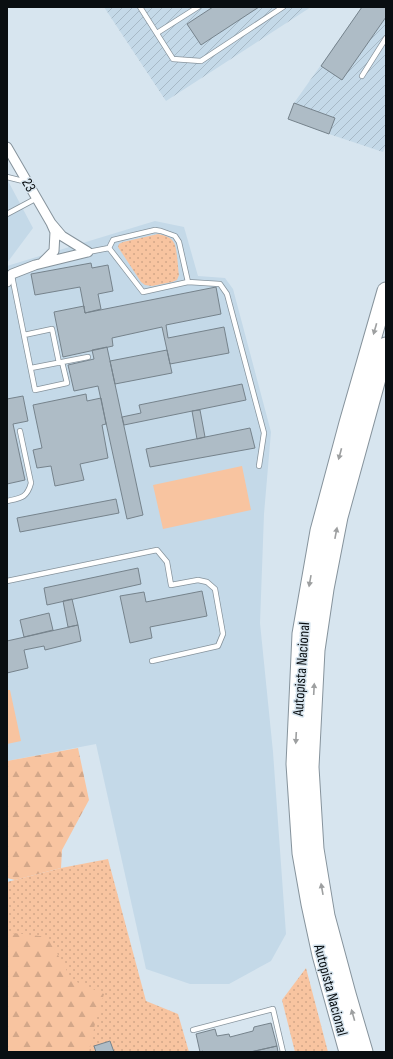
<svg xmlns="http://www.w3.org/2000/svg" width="393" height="1059" viewBox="0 0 393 1059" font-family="'Sofia Sans Condensed',sans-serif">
<defs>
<pattern id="industrial-furrows" width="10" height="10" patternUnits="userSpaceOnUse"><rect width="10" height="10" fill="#c4d9e8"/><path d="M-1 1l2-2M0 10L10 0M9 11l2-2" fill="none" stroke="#a7b9c6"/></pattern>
<pattern id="grass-dots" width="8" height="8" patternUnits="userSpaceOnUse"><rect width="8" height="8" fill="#f8c4a0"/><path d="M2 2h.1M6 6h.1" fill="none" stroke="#d3a789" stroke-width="1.8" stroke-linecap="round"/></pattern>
<pattern id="forest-firs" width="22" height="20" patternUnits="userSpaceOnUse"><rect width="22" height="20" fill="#f8c4a0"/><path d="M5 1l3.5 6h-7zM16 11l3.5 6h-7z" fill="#d3a789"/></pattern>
</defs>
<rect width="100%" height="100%" fill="#d7e5ef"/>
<!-- built -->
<path fill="#c4d9e8" d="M7 179 33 228 7 263Z
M155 221 184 227 198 276 225 278 233 289 271 432 264 514 260 623 273 752 286 934 271 961 229 984H190L146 969 96 744 7 761V266Z"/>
<!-- industrial -->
<path fill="url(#industrial-furrows)" d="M104 7H311L166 101Z
M362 7H386V144L383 152 329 134 288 119 294 103Z"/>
<!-- grass -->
<path fill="url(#grass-dots)" d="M158 234C163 235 172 237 174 243 177 247 178 269 179 275L177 280 172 282 152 286 145 285 141 282 118 247 119 244 123 242Z
M108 859 146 1001 178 1014 189 1052H7V882L61 868Z
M306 968 328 1052H295L282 1000Z"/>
<!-- forest -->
<path fill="url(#forest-firs)" d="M78 748 89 800 62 850 61 868 15 880 7 878V761Z
M14 933 48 937 72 980 104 994 95 1024 89 1052H7V939Z"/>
<!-- garden -->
<path fill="#f8c4a0" d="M242 466 251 510 163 529 153 485Z
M7 690H10L21 741 7 744Z"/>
<!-- building -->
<path fill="#aebcc6" stroke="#76838c" d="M213 7H259L201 45 187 24Z
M362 7H386V17L342 80 321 66Z
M294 103 335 118 329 134 288 119Z
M91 263 92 268 108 265 113 291 98 294 101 309 85 313 80 287 35 295 31 274Z
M216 287 221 314 166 325 168 338 224 327 229 353 170 364 162 327 112 338 113 346 63 357 54 312 84 306 85 313Z
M107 347 143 515 127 519 98 386 74 391 68 365 94 359 92 350Z
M167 350 172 373 115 384 110 361Z
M242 384 246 400 124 425 122 417 141 413 139 405Z
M86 394 87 401 101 398 106 424 102 425 108 458 80 464 84 480 55 486 51 466 37 468 33 450 42 448 33 405Z
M23 396 28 421 13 424 25 480 7 484V399Z
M200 410 205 437 197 439 192 411Z
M250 428 255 448 150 467 146 449Z
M116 499 119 513 20 532 17 518Z
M138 568 141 584 47 605 44 588Z
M202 591 207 616 150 627 152 638 130 643 120 596 144 592 146 602Z
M72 599 78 625 68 627 63 601Z
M49 613 53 630 24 637 20 620Z
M78 625 81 641 45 650 44 646 24 650 28 668 7 673V641Z
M271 1023 277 1046 251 1052H204L203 1051 200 1052 196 1034 215 1029 217 1036 229 1034 230 1037 253 1031 254 1027Z
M110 1041 114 1052H96L94 1046Z
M277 1046 278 1052H250Z"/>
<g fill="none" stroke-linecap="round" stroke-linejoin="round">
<!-- service casing -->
<g stroke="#86939c" stroke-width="6">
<path id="service" d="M140 7 173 59 201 61 283 7
M157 33 198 7
M362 76 386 38
M7 177 27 182
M7 214 37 198
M88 252 109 248 143 292 188 282 179 242 175 236 161 231 155 230 113 240 109 248
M12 276 35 390 67 383 62 362
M188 282 220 284 227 294 264 433 259 466
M24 335 52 329 59 363
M31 368 88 357
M7 501C21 498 27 498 31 483L20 431
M7 581 157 550 167 562 171 585 198 580 207 582 215 589 223 634 218 646 152 661
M193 1030 273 1009 283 1052"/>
</g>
<!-- minor casing -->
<g stroke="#86939c" stroke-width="11">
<path id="minor" d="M7 147 51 223
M42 263 54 251 55 232 51 223 62 236 88 252
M7 282 12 274 35 265 88 252"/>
</g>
<!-- motorway casing -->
<g stroke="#86939c" stroke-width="19">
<path id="motorway" d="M348 1052 321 955 310 904 301 853 295 764 301 634 319 531 348 423 386 291
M364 1052 347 994 326 916 315 849 310 767 316 650 325 589 339 517 386 346"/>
</g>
<!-- service -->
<use href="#service" stroke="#fff" stroke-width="4.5"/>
<!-- minor -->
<use href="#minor" stroke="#fff" stroke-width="9"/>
<!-- motorway -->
<use href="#motorway" stroke="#fff" stroke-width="17"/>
</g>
<!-- one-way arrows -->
<defs><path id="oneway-solid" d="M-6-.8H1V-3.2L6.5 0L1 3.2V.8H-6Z"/></defs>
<g fill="#9d9fa0">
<use href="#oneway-solid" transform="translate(375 329) rotate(106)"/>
<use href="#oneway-solid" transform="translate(340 454) rotate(105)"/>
<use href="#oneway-solid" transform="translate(336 533) rotate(-79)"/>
<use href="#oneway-solid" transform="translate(310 581) rotate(100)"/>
<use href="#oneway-solid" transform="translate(314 689) rotate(-87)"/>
<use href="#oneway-solid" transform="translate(296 738) rotate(93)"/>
<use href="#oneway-solid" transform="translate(322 889) rotate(-100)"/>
<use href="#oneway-solid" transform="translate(353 1015) rotate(-106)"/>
</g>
<g text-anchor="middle" stroke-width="3" stroke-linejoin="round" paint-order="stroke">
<!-- street labels -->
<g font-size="15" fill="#090e11" stroke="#d7e5ef">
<text transform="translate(29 185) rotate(60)" y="5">23</text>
<text transform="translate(301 669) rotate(-86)" y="5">Autopista Nacional</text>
<text transform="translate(331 990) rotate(75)" y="5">Autopista Nacional</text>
</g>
</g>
<!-- border -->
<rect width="393" height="1059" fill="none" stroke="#090e11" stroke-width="16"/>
</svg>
